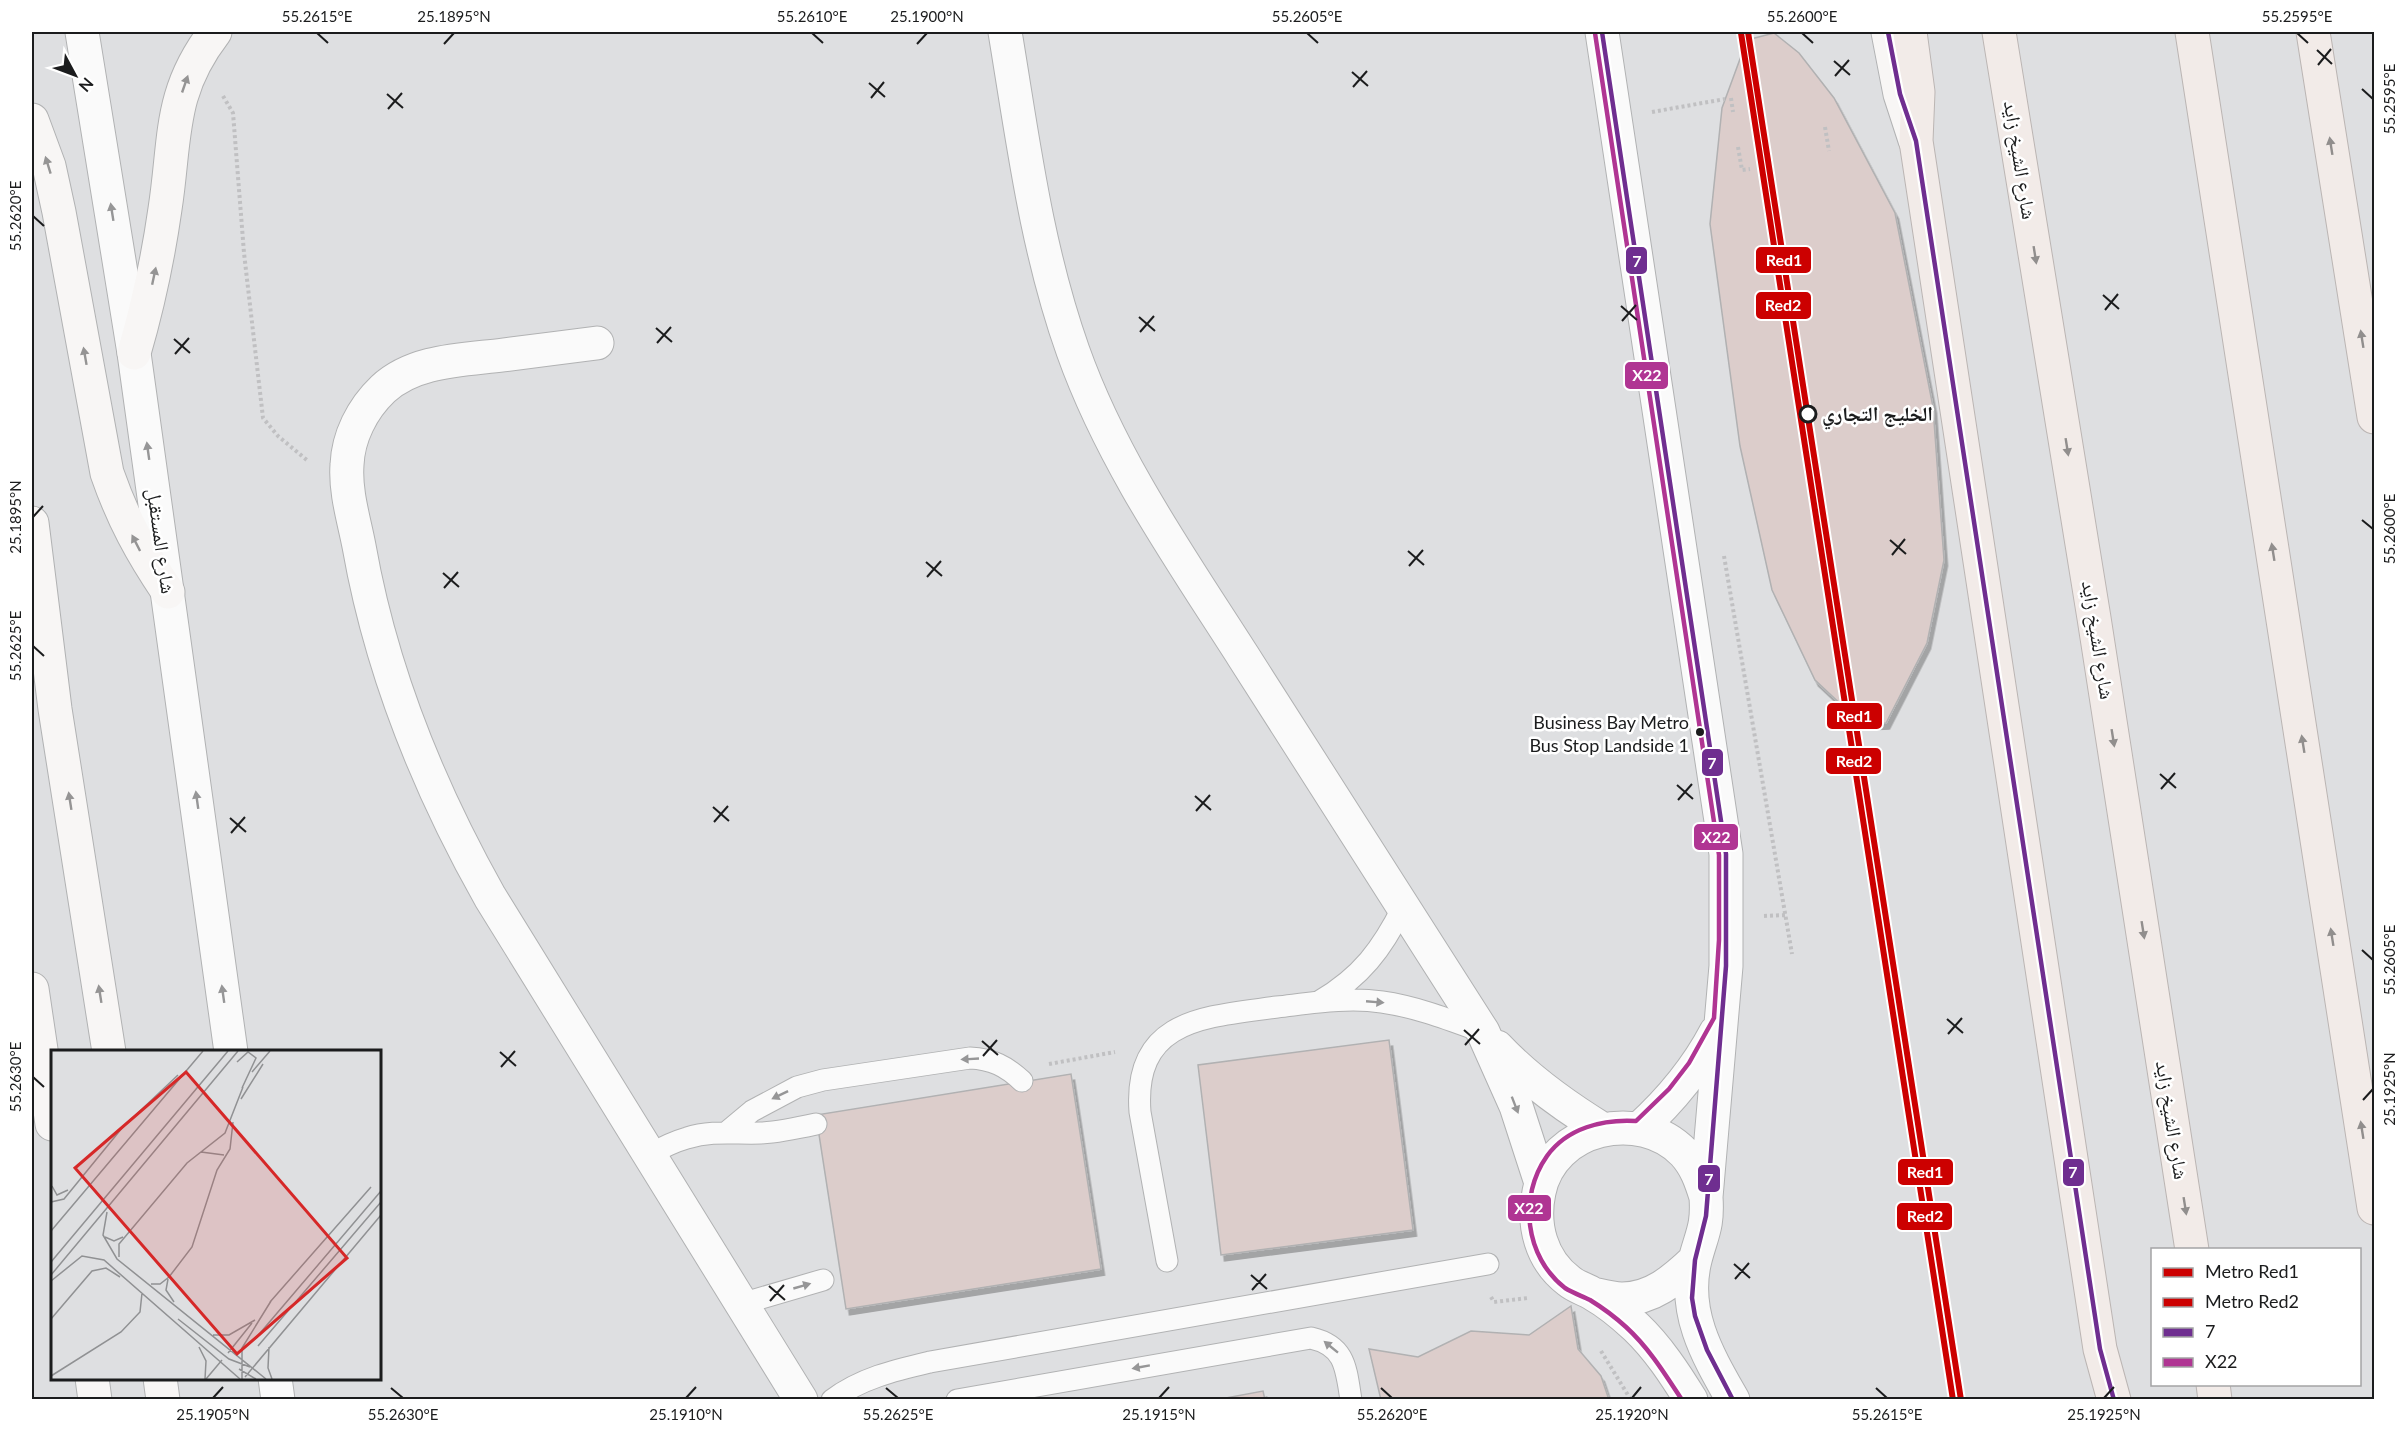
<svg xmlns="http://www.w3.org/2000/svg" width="2406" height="1431" viewBox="0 0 2406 1431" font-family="Lato,'Noto Naskh Arabic',sans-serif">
<defs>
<filter id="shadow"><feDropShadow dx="3.5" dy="6" stdDeviation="0" flood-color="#0004"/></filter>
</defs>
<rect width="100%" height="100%" fill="#dedfe1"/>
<!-- building -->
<path fill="#dccdcb" stroke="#b1b1b2" stroke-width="1.5" filter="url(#shadow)" d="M1774 33 1799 53 1834 98 1895 213 1933 407 1944 560 1927 643 1886 723 1862 724 1815 680 1772 590 1740 446 1710 224 1722 108 1747 40Z
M1389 1040 1413 1230 1221 1255 1198 1065Z
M1071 1074 1101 1269 846 1309 816 1115Z
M1571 1306 1578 1349 1601 1376 1609 1400H1381L1369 1349 1418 1357 1471 1331 1529 1335Z
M1263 1391 1265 1400H1215Z"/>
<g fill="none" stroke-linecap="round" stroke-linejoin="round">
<!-- service casing -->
<g stroke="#b1b2b3" stroke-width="23">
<path id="service" d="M1320 1001C1361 977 1382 949 1403 907
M728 1131 752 1111 797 1087 823 1080 970 1058C992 1059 1006 1066 1022 1081
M649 1155C661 1148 673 1142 687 1138 712 1130 735 1134 761 1133 780 1132 798 1128 816 1124
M1167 1261 1140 1112C1133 1018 1206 1017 1277 1007 1312 1003 1347 997 1382 1002 1417 1007 1450 1020 1483 1032
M741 1304 823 1280
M832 1400C861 1378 896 1370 930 1362L1488 1264
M957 1400 1311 1338C1346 1346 1346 1369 1351 1400"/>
</g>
<!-- minor casing -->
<g stroke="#b1b2b3" stroke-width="35">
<path id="minor" d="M597 343C566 347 534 351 503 355 462 360 414 360 383 389 362 409 348 437 347 465 345 492 354 520 359 546 381 671 428 787 490 897L801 1400"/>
</g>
<!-- tertiary casing -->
<g stroke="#b1b2b3" stroke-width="35">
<path id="tertiary" d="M82 32 134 353 231 1052
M1005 32C1023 140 1036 247 1073 351 1112 461 1181 559 1243 656 1323 782 1403 907 1483 1032L1516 1106 1541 1183
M1602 32 1726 854V966L1706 1197C1708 1227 1702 1233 1695 1260 1682 1313 1708 1356 1733 1400
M1497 1047C1528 1080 1563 1105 1602 1129
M1639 1129C1671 1100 1696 1070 1716 1032
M1593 1294C1602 1296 1613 1299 1622 1299 1652 1299 1674 1280 1695 1260
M275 1378 278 1400
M1691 1400C1675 1374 1658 1348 1636 1327 1623 1315 1609 1303 1593 1294 1585 1289 1576 1287 1569 1281 1541 1260 1532 1225 1539 1192 1552 1127 1640 1107 1684 1153 1696 1166 1701 1181 1706 1197"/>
</g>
<!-- secondary casing -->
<g stroke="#b1b2b3" stroke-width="35">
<path id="secondary" d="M1888 32 1900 94 1915 140
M32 120 49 166 59 212 107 473C123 519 141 552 168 592
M134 353C148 305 158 258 165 209 176 138 168 93 215 32
M32 523 55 709 109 1052
M32 989 52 1124
M92 1378 95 1400
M160 1378 163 1400"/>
</g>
<!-- motorway casing -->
<g stroke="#bbb5b3" stroke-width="35">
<path id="motorway" d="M1910 32 1918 92 1916 141 2100 1349 2114 1400
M1999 32 2094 618 2192 1250
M2192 32 2374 1208
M2313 32 2374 417
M2213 1384 2215 1400"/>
</g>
<!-- path -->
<path stroke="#c0c0c2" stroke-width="4" stroke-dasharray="3 3" stroke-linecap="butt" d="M223 96 233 113 244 253 263 418 278 436 308 461
M1731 98 1733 112
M1652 112 1725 99
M1825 127 1829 151
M1738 147 1742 170 1750 169
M1724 556 1792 954
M1764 916 1785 915
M1049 1064 1115 1052
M1491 1297 1494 1302 1528 1298
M1601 1351 1631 1400"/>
<!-- service -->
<use href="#service" stroke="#fafafa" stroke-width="21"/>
<!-- minor -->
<use href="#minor" stroke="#fafafa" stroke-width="33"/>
<!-- tertiary -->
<use href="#tertiary" stroke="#fafafa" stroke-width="33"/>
<!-- secondary -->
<use href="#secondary" stroke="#f8f6f5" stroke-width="33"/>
<!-- motorway -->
<use href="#motorway" stroke="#f2ebe8" stroke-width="33"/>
<!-- bus-1 casing -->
<g stroke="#fff" stroke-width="9">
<path id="bus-1" d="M1602 32 1726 854V966L1706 1216 1695 1260 1692 1298 1695 1316 1707 1350 1733 1400
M1888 32 1900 94 1916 141 2100 1349 2114 1400"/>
</g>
<!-- bus-2 casing -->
<g stroke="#fff" stroke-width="9">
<path id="bus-2" d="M1595 33 1719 855V940L1714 1018 1689 1063 1669 1089 1636 1121C1603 1119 1567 1128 1547 1156 1518 1197 1525 1257 1565 1288 1573 1293 1582 1296 1590 1300 1603 1308 1615 1317 1626 1327 1649 1348 1665 1374 1682 1400"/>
</g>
<!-- bus-1 -->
<use href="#bus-1" stroke="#6f2e90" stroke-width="4.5"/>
<!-- bus-2 -->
<use href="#bus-2" stroke="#b03593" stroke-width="4.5"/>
<!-- metro-1 casing -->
<g stroke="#fff" stroke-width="10">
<path id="metro-1" d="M1748 32 1961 1400"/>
</g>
<!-- metro-2 casing -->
<g stroke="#fff" stroke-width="10">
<path id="metro-2" d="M1741 33 1953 1400"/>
</g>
<!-- metro-1 -->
<use href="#metro-1" stroke="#c00" stroke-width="6"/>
<!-- metro-2 -->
<use href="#metro-2" stroke="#c00" stroke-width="6"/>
</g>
<!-- one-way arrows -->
<defs><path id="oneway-solid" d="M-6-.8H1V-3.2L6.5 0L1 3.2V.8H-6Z" transform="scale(1.5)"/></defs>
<g fill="#959494">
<use href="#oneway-solid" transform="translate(185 84) rotate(-71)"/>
<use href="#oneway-solid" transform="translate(48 165) rotate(-107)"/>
<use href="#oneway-solid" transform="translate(154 276) rotate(-78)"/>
<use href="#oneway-solid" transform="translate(85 356) rotate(-100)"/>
<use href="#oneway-solid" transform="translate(136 543) rotate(-117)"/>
<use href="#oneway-solid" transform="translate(70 801) rotate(-99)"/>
<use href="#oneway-solid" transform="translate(100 994) rotate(-99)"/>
</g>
<g fill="#918e8d">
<use href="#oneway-solid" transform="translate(2331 146) rotate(-99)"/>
<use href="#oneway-solid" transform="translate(2035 255) rotate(81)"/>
<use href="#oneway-solid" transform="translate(2362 339) rotate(-99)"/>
<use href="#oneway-solid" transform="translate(2067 447) rotate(81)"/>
<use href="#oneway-solid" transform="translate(2273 552) rotate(-99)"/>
<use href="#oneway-solid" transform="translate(2113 738) rotate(81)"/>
<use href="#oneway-solid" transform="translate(2303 744) rotate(-99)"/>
<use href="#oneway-solid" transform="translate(2143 930) rotate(81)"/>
<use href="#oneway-solid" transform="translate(2332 937) rotate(-99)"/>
<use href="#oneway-solid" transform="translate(2362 1130) rotate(-99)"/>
<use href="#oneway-solid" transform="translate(2185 1206) rotate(81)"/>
</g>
<g fill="#969697">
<use href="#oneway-solid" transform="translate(112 212) rotate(-99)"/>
<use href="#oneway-solid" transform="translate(148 451) rotate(-98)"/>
<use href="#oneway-solid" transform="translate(197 800) rotate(-98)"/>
<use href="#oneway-solid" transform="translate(223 994) rotate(-98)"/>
<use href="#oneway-solid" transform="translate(1375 1002) rotate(5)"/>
<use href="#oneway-solid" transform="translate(970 1059) rotate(177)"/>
<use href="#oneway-solid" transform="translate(780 1095) rotate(154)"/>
<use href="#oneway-solid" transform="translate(1515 1105) rotate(69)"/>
<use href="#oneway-solid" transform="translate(802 1286) rotate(-16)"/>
<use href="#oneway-solid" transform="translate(1331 1347) rotate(-141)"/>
<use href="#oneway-solid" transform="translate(1141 1367) rotate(170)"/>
</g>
<!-- ticks -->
<path fill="none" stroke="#1b1c1d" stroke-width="2" d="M317 33 328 43M812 33 823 43M1307 33 1318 43M1802 33 1813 43M2297 33 2308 43M444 44 454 33M917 44 927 33M2317 50 2332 64M1834 61 1850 75M2318 65 2331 49M1352 72 1368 86M1835 76 1849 60M869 83 885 97M1353 87 1367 71M2362 89 2373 99M387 94 403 108M871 98 884 82M388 109 402 93M33 216 44 226M2103 295 2119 309M1621 306 1637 320M2105 310 2118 294M1139 317 1155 331M1622 321 1636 305M656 328 672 342M1140 332 1154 316M174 339 190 353M657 343 671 327M175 354 189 338M33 517 43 506M2362 520 2373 529M1890 540 1906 554M1408 551 1424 565M1892 555 1905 539M926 562 942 576M1409 566 1423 550M443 573 459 587M927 577 941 561M444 588 458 572M33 646 44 656M2160 774 2176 788M1677 785 1693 799M2161 789 2175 773M1195 796 1211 810M1678 800 1692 784M713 807 729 821M1196 811 1210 795M230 818 246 832M714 822 728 806M231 833 245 817M2362 950 2373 960M1947 1019 1963 1033M1464 1030 1480 1044M1948 1034 1962 1018M982 1041 998 1055M1465 1045 1479 1029M500 1052 516 1066M983 1056 997 1040M501 1067 515 1051M33 1077 44 1087M2363 1100 2373 1089M1734 1264 1750 1278M1251 1275 1267 1289M1735 1279 1749 1263M769 1286 785 1300M1252 1290 1266 1274M770 1301 784 1285M391 1388 403 1398M886 1388 898 1398M1381 1388 1392 1398M1876 1388 1887 1398M213 1398 223 1387M686 1398 696 1387M1159 1398 1169 1387M1632 1398 1641 1387M2104 1398 2114 1387"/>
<!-- markers -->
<circle fill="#fff" stroke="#1b1c1d" stroke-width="3" cx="1808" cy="414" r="8"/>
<circle fill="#1b1c1d" stroke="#fff" stroke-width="2" cx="1700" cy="732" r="5"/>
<g text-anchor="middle" stroke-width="5" stroke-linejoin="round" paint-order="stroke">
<!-- bus labels -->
<g font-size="18" fill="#1b1c1d" stroke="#fff" text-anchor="end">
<text x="1689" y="729">Business Bay Metro<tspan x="1689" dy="23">Bus Stop Landside 1</tspan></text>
</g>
<!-- street labels -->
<g font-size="20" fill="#1b1c1d" stroke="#fff">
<text transform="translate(2020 160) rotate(81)" y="7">شارع الشيخ زايد</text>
<text transform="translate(161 541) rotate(82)" y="7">شارع المستقبل</text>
<text transform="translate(2098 640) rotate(81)" y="7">شارع الشيخ زايد</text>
<text transform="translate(2172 1120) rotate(81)" y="7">شارع الشيخ زايد</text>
</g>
<!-- stop labels -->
<g font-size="20" font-weight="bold" fill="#1b1c1d" stroke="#fff" text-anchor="start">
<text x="1822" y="421">الخليج التجاري</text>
</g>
</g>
<!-- overview -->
<g transform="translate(51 1050)">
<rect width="330" height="330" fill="#dedfe1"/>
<path fill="none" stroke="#909193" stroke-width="1.5" d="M186 12 197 2 205 8 191 38M201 22 219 1M190 49 212 14M150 102 173 105M1 136 6 145 17 140M0 152 13 149 71 78 127 25M56 162 52 185 66 209 215 329M0 181 152 1M54 187 63 191 72 187M68 207V194L136 113 174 83 192 37M0 212 177 1M0 225 187 1M117 229 115 240 123 252M0 231 31 206 53 210 189 329M100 234H109L118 227 141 197 166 120 179 99 182 72M219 252 320 137M0 269 41 221 55 218 69 227M127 269 178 309 199 317M162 285H178L204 270M204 289 330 141M207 296 330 152M148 297 155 311 154 329M218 297 217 318 221 329M177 303 201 273M188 319 205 329M0 326 70 282 89 262 91 243M194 327 330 165M155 329 171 310M191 329V298L220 251"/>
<path fill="#d62828" fill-opacity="0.15" stroke="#d62828" stroke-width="3" d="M135 22 296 208 186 304 24 118Z"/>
<rect width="330" height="330" fill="none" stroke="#1b1c1d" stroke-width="3"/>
</g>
<g stroke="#fff" stroke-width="2">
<rect x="1755" y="246" width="57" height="28" rx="6" fill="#c00"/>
<rect x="1625" y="246" width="23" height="29" rx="6" fill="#6f2e90"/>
<rect x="1755" y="291" width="57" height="29" rx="6" fill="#c00"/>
<rect x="1624" y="361" width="45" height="29" rx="6" fill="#b03593"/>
<rect x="1826" y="702" width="57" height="28" rx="6" fill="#c00"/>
<rect x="1825" y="747" width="57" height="28" rx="6" fill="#c00"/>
<rect x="1701" y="748" width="23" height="29" rx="6" fill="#6f2e90"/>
<rect x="1693" y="823" width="46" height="28" rx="6" fill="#b03593"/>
<rect x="1897" y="1158" width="57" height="28" rx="6" fill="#c00"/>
<rect x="2062" y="1158" width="23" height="29" rx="6" fill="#6f2e90"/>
<rect x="1697" y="1164" width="24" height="29" rx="6" fill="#6f2e90"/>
<rect x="1507" y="1194" width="45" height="28" rx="6" fill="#b03593"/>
<rect x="1896" y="1202" width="57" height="29" rx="6" fill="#c00"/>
</g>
<g font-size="16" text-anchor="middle" font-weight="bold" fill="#fff">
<text x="1784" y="266">Red1</text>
<text x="1637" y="267">7</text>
<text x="1783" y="311">Red2</text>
<text x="1647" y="381">X22</text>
<text x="1854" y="722">Red1</text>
<text x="1854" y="767">Red2</text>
<text x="1712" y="769">7</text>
<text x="1716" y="843">X22</text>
<text x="1925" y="1178">Red1</text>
<text x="2073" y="1178">7</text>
<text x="1709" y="1185">7</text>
<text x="1529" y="1214">X22</text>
<text x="1925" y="1222">Red2</text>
</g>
<!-- border -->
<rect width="2406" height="1431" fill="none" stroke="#ffffff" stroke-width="66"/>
<!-- legend -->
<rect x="2151" y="1248" width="210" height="138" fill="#ffffff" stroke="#a4a4a5" stroke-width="1.5"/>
<rect x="2163" y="1268" width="30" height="9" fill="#cc0000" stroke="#a4a4a5" stroke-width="1.5"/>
<text x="2205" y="1278" font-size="18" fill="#1b1c1d">Metro Red1</text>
<rect x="2163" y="1298" width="30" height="9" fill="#cc0000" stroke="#a4a4a5" stroke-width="1.5"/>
<text x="2205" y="1308" font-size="18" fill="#1b1c1d">Metro Red2</text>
<rect x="2163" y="1328" width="30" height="9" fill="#6f2e90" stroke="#a4a4a5" stroke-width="1.5"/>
<text x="2205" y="1338" font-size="18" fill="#1b1c1d">7</text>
<rect x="2163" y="1358" width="30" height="9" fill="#b03593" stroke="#a4a4a5" stroke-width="1.5"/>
<text x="2205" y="1368" font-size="18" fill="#1b1c1d">X22</text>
<!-- north arrow -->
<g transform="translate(75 75) rotate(131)" stroke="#ffffff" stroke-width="4.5" paint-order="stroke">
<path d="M0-4.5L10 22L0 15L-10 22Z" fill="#1b1c1d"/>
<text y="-9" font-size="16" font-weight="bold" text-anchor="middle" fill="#1b1c1d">N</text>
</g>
<rect x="33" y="33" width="2340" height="1365" fill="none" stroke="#1b1c1d" stroke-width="2"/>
<g font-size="15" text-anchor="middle" fill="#1b1c1d">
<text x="317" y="22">55.2615°E</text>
<text x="454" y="22">25.1895°N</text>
<text x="812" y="22">55.2610°E</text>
<text x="927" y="22">25.1900°N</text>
<text x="1307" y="22">55.2605°E</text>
<text x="1802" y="22">55.2600°E</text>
<text x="2297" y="22">55.2595°E</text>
<text transform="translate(2390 99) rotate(-90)" y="5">55.2595°E</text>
<text transform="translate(16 216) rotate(-90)" y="5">55.2620°E</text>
<text transform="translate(16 517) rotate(-90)" y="5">25.1895°N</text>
<text transform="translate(2390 529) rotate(-90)" y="5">55.2600°E</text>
<text transform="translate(16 646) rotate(-90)" y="5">55.2625°E</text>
<text transform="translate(2390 960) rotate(-90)" y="5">55.2605°E</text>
<text transform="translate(16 1077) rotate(-90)" y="5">55.2630°E</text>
<text transform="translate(2390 1089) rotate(-90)" y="5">25.1925°N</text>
<text x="213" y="1420">25.1905°N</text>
<text x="403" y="1420">55.2630°E</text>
<text x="686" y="1420">25.1910°N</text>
<text x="898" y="1420">55.2625°E</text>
<text x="1159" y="1420">25.1915°N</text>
<text x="1392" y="1420">55.2620°E</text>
<text x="1632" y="1420">25.1920°N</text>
<text x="1887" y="1420">55.2615°E</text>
<text x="2104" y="1420">25.1925°N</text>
</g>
</svg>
